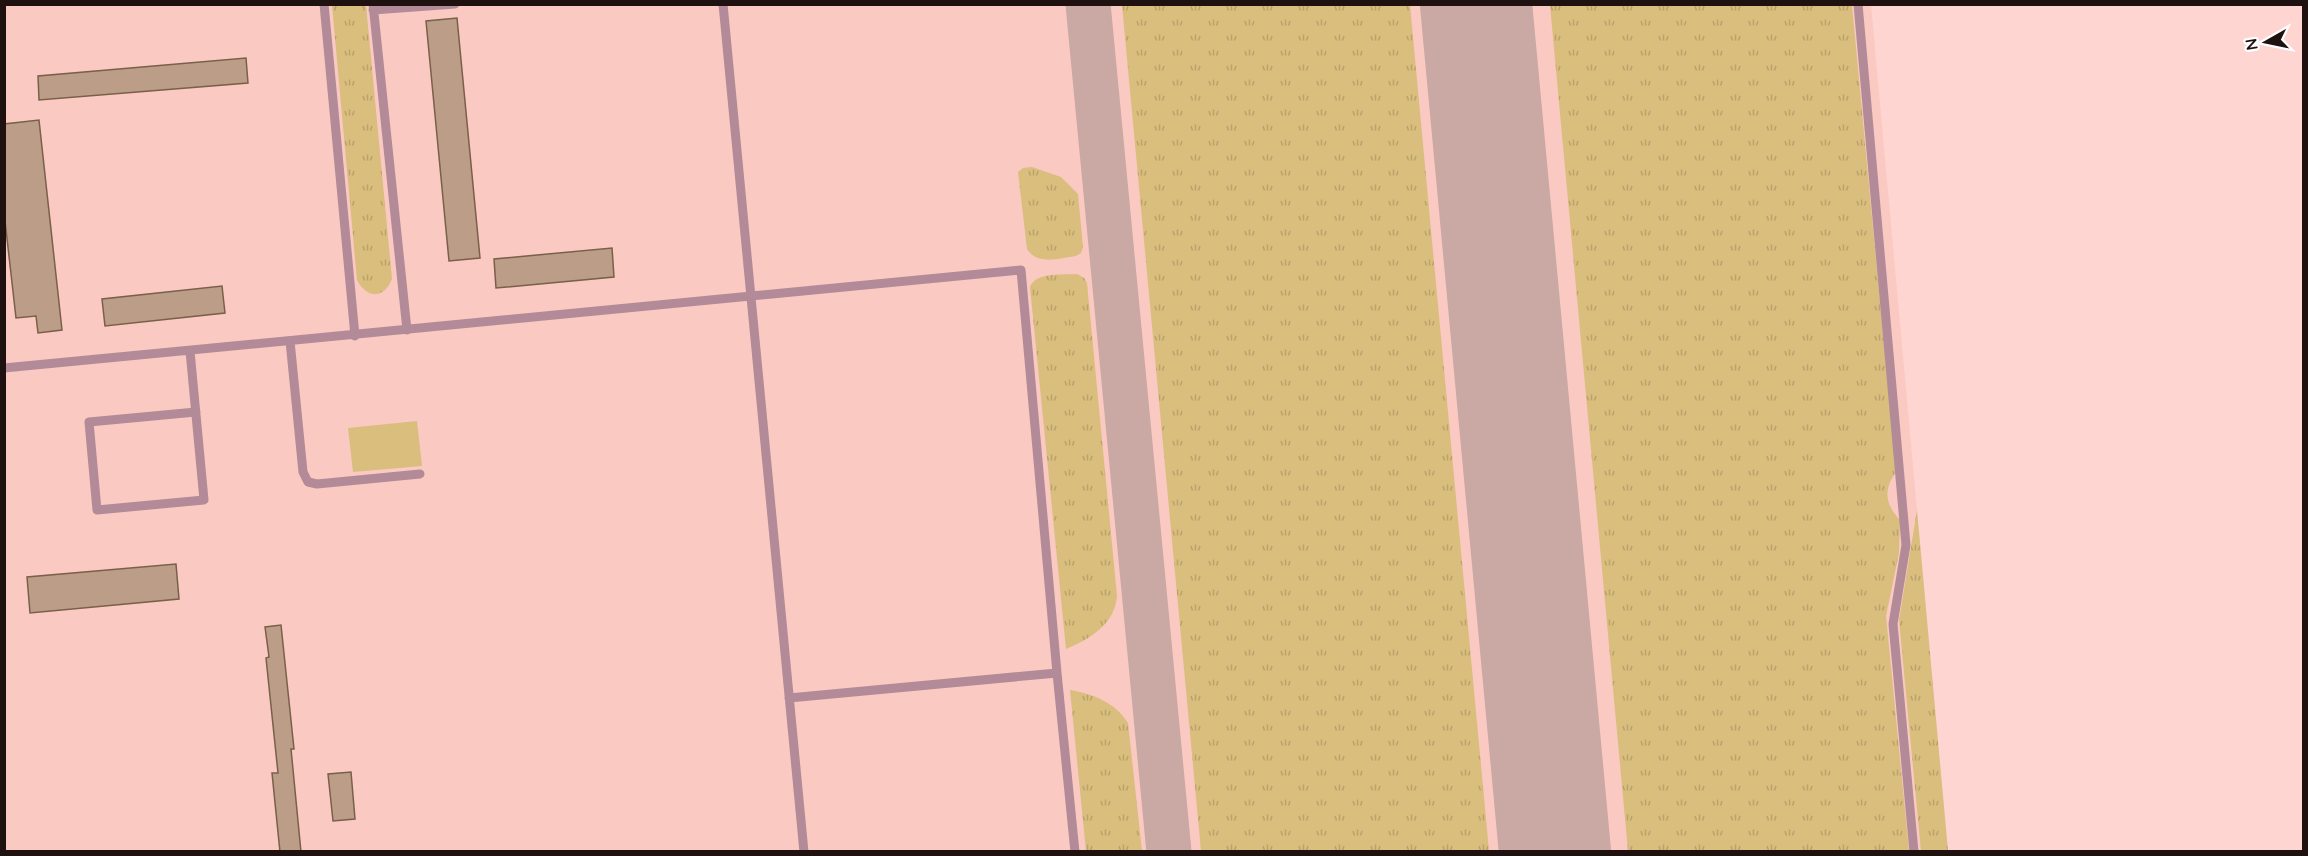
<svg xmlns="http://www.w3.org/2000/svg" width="2308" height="856" viewBox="0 0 2308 856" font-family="Quicksand,sans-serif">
<defs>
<pattern id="grass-tufts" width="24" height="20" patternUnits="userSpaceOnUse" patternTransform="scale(1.5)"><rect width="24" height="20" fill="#d9be7d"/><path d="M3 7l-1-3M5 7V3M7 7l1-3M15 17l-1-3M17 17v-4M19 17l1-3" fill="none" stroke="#baa26b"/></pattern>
</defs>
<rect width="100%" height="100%" fill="#fed5d0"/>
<!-- built -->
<path fill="#fac9c2" d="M5 5H1871L1948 851 5 852Z"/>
<!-- grass -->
<path fill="url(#grass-tufts)" d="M332 5H366L392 279C384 299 367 299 357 280Z
M1122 5H1410L1489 851H1201Z
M1550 5H1852L1896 472C1883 490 1885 504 1900 520L1899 553 1886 616 1909 851H1628Z
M1032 167 1061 177 1078 194 1083 247 1081 253 1076 256C1060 258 1038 266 1027 249L1018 172 1023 168Z
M1077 274 1084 278 1087 283 1117 596C1115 624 1090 639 1066 649L1030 287C1035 272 1063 275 1077 274Z
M1917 510 1948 851H1921L1899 620Z
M1070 690C1093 694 1115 702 1128 723L1142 851H1086Z"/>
<!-- garden -->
<path fill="#d9be7d" d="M417 421 422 466 353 472 348 428Z"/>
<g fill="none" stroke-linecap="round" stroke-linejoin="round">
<!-- taxiway -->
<path stroke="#caa8a4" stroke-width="45" d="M1088 4 1169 852"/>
<!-- runway -->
<path stroke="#caa8a4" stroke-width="112" d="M1476 4 1555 852"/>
</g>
<!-- building -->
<path fill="#bb9d88" stroke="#7a5f4b" stroke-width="1.5" d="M457 18 480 258 449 261 426 21Z
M246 58 248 83 39 100 38 76Z
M39 120 62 330 38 333 36 316 16 318 4 212V124Z
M612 248 614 277 496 288 494 259Z
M222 286 225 313 105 326 102 299Z
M176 564 179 599 30 613 27 577Z
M281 625 294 749H291L301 852H280L272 773H278L266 658 269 657 265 627Z
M351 772 355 819 333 821 328 774Z"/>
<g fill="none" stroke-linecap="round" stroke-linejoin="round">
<!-- lane -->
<path stroke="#b38a98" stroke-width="9" d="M324 4 355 336
M373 4 407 330
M723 4 804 852
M1858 4 1906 545 1893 624 1914 852
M373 10 455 4
M290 341 303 472 308 482 317 484 420 474
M190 351 204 500 97 510 89 422 196 412
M4 368 1021 270 1057 673 789 698
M1057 673 1075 852"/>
</g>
<!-- border -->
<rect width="2308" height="856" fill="none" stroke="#1f110f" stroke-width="12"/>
<!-- north arrow -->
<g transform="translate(2266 42) rotate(261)" stroke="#ffffff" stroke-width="4.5" paint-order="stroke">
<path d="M0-4.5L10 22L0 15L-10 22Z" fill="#1f110f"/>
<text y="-9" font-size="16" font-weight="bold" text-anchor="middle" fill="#1f110f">N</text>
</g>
</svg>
